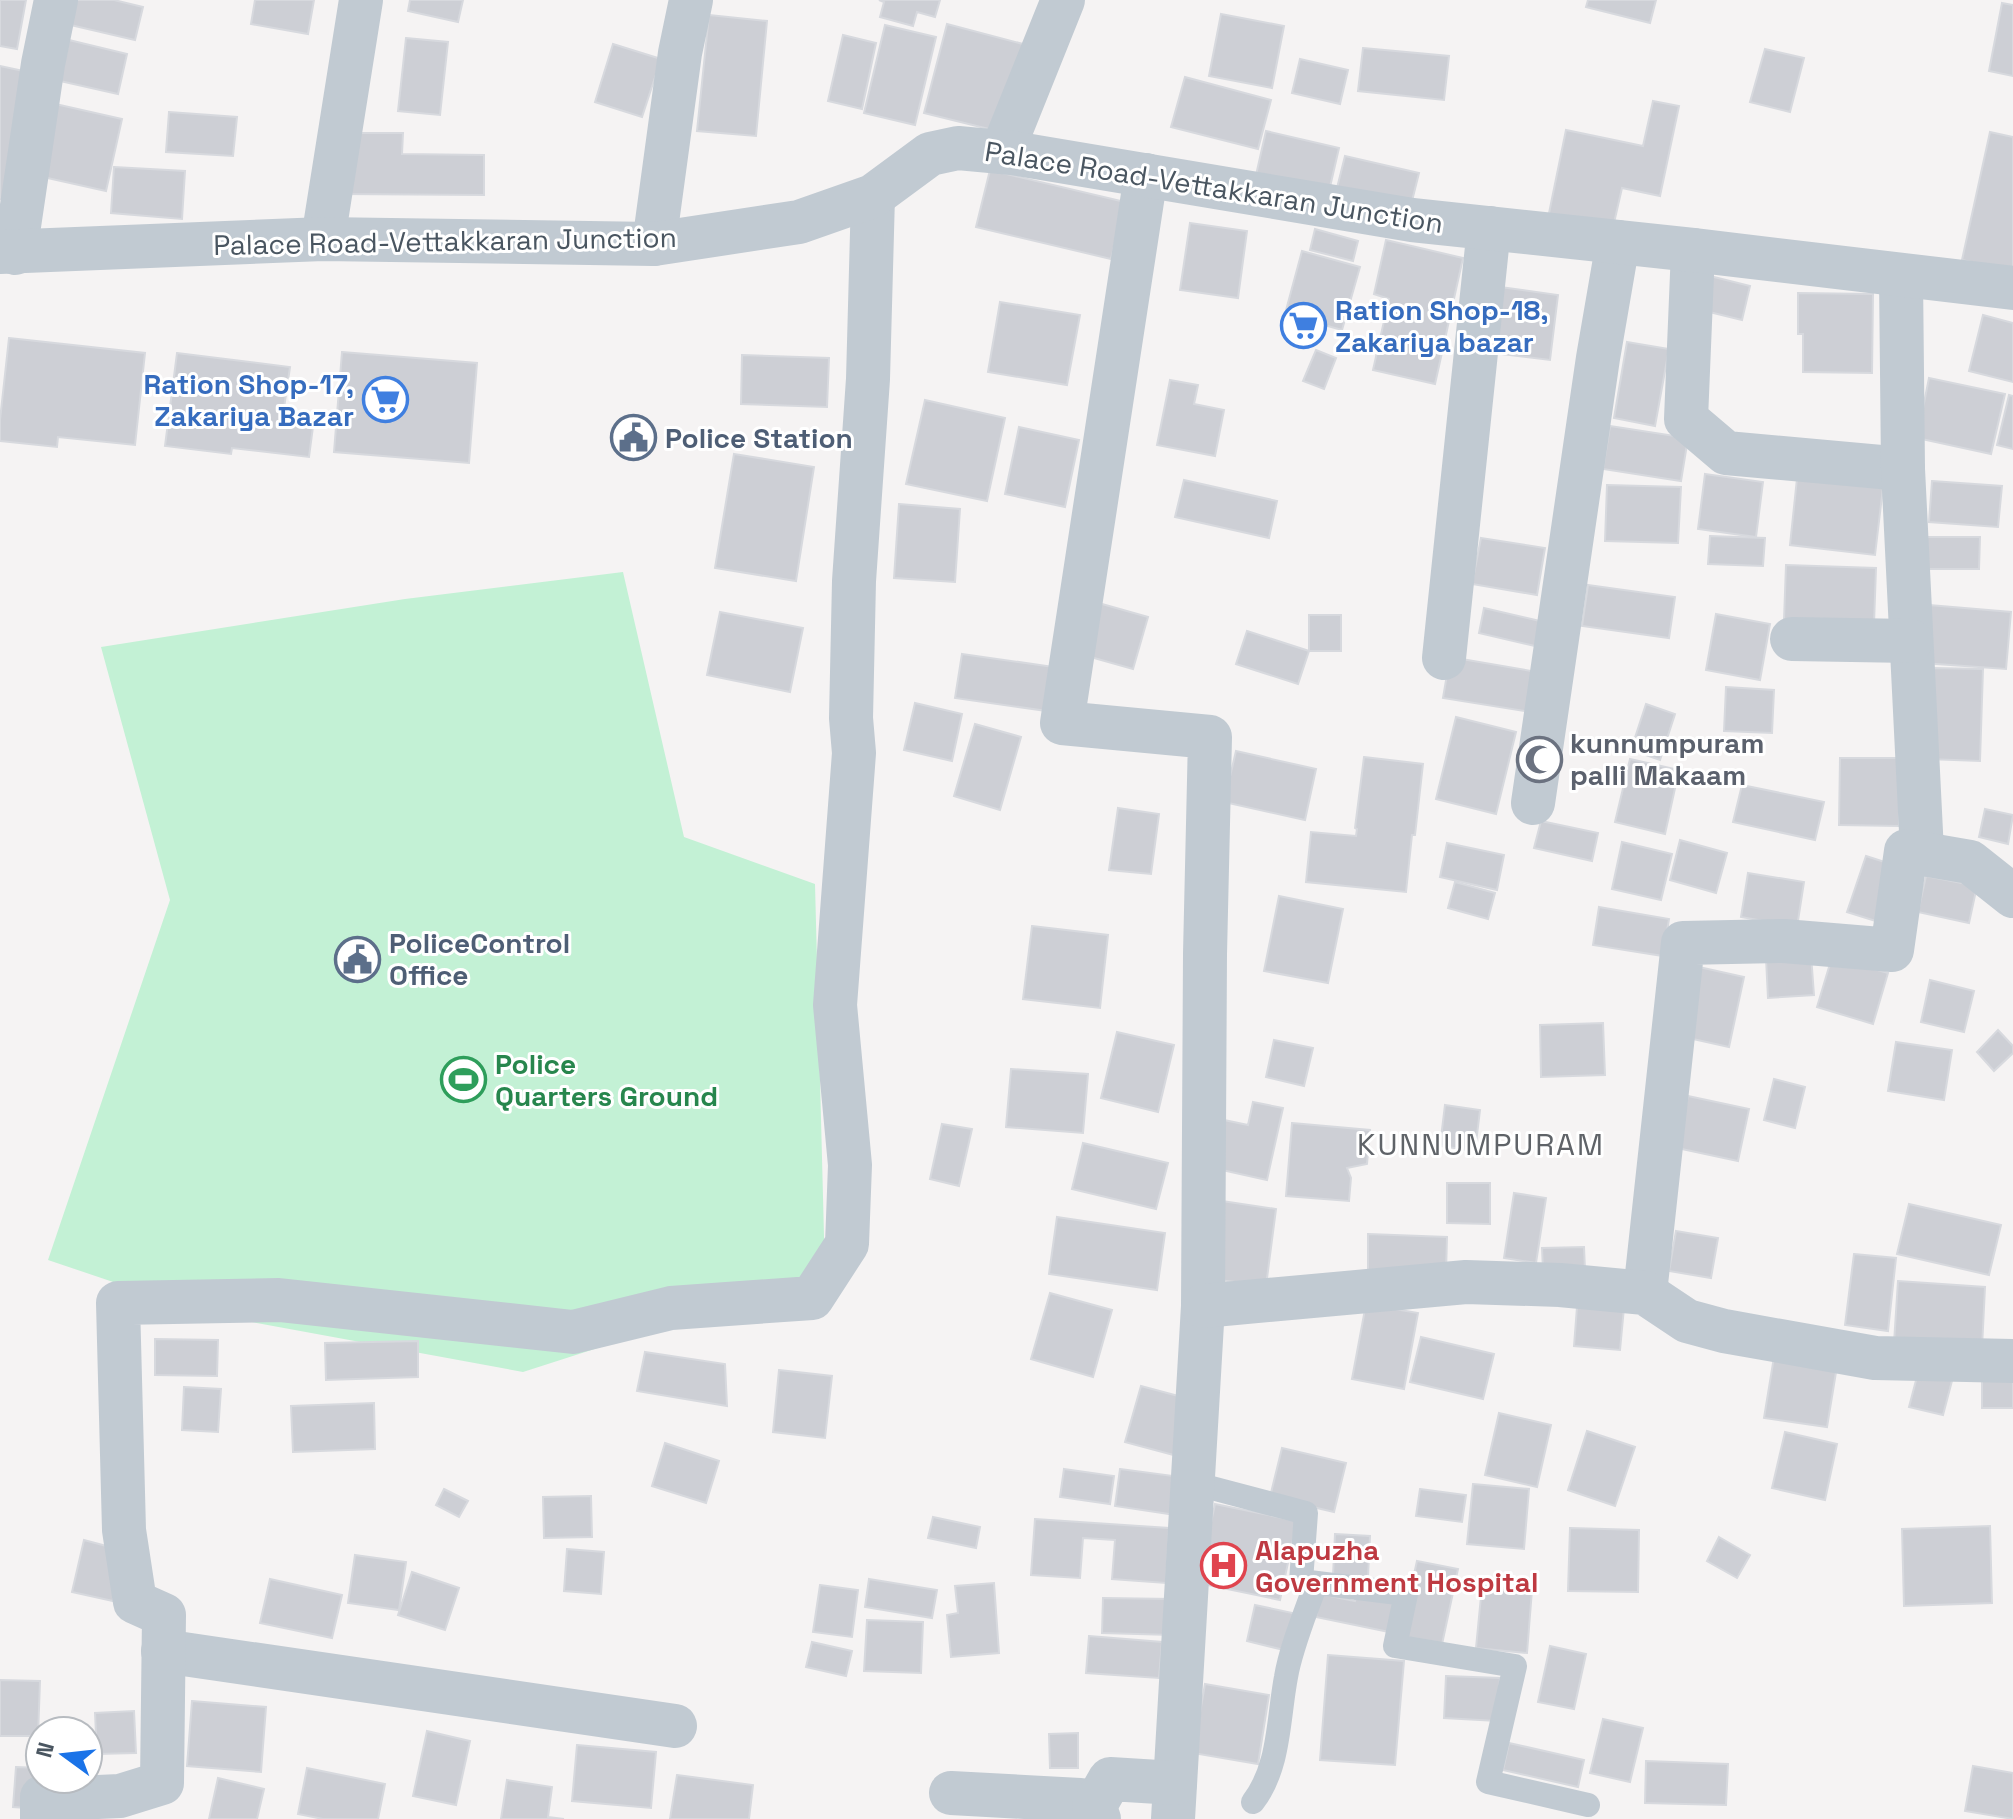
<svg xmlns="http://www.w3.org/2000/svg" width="2013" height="1819" font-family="'Space Grotesk',sans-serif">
	<rect width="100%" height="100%" fill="#f5f3f3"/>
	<polygon fill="#c3f1d5" points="623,572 684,837 815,884 825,1275 523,1372 208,1314 48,1260 170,900 101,647 405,599"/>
	<g fill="#cdcfd5" stroke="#d7d9de" stroke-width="2">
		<polygon points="0,0 26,0 17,49 0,46"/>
		<polygon points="68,0 114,0 143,7 135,40 62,23"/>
		<polygon points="255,0 314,0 308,34 251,24"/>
		<polygon points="410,0 463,0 458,22 408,11"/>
		<polygon points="879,0 940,0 935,17 917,12 913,26 880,17 884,2"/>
		<polygon points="1588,0 1656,0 1650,23 1586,7"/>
		<polygon points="2002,3 2013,5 2013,76 1989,71"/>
		<polygon points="1221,14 1284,26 1272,88 1209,76"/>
		<polygon points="709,15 767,21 756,136 697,131"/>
		<polygon points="947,24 1023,44 1001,132 924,113"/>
		<polygon points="885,25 936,37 915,125 864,113"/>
		<polygon points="843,35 876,43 862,109 828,101"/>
		<polygon points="406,38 448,42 440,115 398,111"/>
		<polygon points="69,40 127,54 118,94 60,81"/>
		<polygon points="613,44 661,59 642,117 595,102"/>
		<polygon points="1363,48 1449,56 1444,100 1358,91"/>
		<polygon points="1765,49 1804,58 1790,112 1750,102"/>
		<polygon points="1300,59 1348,70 1340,104 1292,93"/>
		<polygon points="0,66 33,73 6,201 0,199"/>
		<polygon points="1185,77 1271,100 1258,149 1171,127"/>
		<polygon points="1653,101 1679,106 1660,196 1622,188 1611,236 1547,223 1566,130 1643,146"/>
		<polygon points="51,103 122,119 106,191 34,175"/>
		<polygon points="169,112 237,117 233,156 166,152"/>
		<polygon points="1266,131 1339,148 1327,200 1254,184"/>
		<polygon points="1990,132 2013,137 2013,272 1962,260"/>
		<polygon points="342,133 403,133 402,154 484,155 484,195 341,194"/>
		<polygon points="1345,156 1419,173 1409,213 1335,196"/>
		<polygon points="114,167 185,171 182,219 111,213"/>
		<polygon points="990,170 1125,202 1111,259 976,227"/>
		<polygon points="1190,223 1247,231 1238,298 1180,290"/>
		<polygon points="1315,229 1358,241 1353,261 1310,250"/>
		<polygon points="1386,240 1463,258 1435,384 1373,370 1389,299 1374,294"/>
		<polygon points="1302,251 1360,267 1342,330 1285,314"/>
		<polygon points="1702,274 1750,286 1742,320 1693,308"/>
		<polygon points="1493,286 1558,295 1550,360 1484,352"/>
		<polygon points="1798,293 1873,294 1872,373 1803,372 1803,334 1798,334"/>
		<polygon points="1000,302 1080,315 1067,385 988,372"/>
		<polygon points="1983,315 2013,323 2013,382 1969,371"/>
		<polygon points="9,338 145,353 135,445 58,437 57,447 0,441 0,420"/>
		<polygon points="1627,342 1669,349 1655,426 1614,418"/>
		<polygon points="1316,350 1336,358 1324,389 1303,381"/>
		<polygon points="342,352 477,363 469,463 334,452"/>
		<polygon points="177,353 290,367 283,415 314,419 309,457 232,448 231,454 165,446"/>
		<polygon points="742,355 829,358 827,407 741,404"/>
		<polygon points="1929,378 2005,394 1991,454 1917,438"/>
		<polygon points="1170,380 1198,385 1194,404 1224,410 1215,456 1157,445"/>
		<polygon points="2009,395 2013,396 2013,449 1997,445"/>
		<polygon points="925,400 1005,418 987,501 906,484"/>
		<polygon points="1610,426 1688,438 1681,481 1603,469"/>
		<polygon points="1019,427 1079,440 1065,507 1005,494"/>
		<polygon points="734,454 814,467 796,581 715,568"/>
		<polygon points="1798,469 1884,479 1875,555 1790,545"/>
		<polygon points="1705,474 1763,482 1756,537 1698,529"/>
		<polygon points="1184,480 1277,501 1269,538 1175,517"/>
		<polygon points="1932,481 2002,486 1998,527 1929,522"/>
		<polygon points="1607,485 1681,487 1678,543 1605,541"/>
		<polygon points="899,504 960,509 955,582 894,578"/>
		<polygon points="1710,536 1765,538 1763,566 1708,564"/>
		<polygon points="1925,537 1980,537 1979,569 1925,569"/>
		<polygon points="1481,538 1545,548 1537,595 1472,584"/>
		<polygon points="1786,565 1876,568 1874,624 1784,620"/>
		<polygon points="1588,585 1675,597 1669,638 1582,626"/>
		<polygon points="1095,602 1148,617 1133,669 1080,654"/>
		<polygon points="1929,605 2011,612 2006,669 1923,663"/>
		<polygon points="1484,608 1540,621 1535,646 1479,633"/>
		<polygon points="720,612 803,628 790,692 707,675"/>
		<polygon points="1716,614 1770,624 1760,680 1706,670"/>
		<rect x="1309" y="615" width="32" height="36"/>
		<polygon points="1247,631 1309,651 1298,684 1236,664"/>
		<polygon points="962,654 1054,667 1047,711 955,698"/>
		<polygon points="1450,657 1537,672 1531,712 1443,698"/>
		<polygon points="1931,668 1983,669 1980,761 1928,759"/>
		<polygon points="1726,687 1774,690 1772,733 1724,731"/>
		<polygon points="915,703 962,714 952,761 904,750"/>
		<polygon points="1646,704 1675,714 1660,760 1631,750"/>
		<polygon points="1456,717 1516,732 1496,814 1436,799"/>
		<polygon points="975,724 1021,737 1000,810 954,796"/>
		<polygon points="1236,751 1316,769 1305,820 1224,802"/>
		<polygon points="1364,757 1423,764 1415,835 1412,835 1406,892 1306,882 1311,832 1356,836 1357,829 1355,828"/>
		<polygon points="1840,758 1899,758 1899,826 1839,825"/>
		<polygon points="1630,759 1679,770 1665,834 1615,822"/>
		<polygon points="1742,785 1824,802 1815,840 1733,822"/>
		<polygon points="1118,808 1159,814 1151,874 1109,870"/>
		<polygon points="1985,809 2013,815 2008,844 1979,837"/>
		<polygon points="1541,821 1598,833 1592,861 1534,848"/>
		<polygon points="1680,840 1727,853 1716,893 1670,880"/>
		<polygon points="1622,842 1672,854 1661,900 1612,889"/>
		<polygon points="1447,843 1504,855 1497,890 1440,877"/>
		<polygon points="1866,856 1900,867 1882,923 1847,912"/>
		<polygon points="1748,873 1804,882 1797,927 1741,917"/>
		<polygon points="1926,876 1977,886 1969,923 1918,912"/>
		<polygon points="1455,882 1495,893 1488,919 1448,908"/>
		<polygon points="1279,896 1343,909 1328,983 1264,971"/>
		<polygon points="1599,907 1669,919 1663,956 1593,945"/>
		<polygon points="1032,926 1108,935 1100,1008 1023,999"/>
		<polygon points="1811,955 1814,995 1768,998 1766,958"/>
		<polygon points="1832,957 1888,973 1873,1024 1817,1007"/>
		<polygon points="1690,965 1744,977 1729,1047 1675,1035"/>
		<polygon points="1930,980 1974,991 1964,1032 1921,1022"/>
		<polygon points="1603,1023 1605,1075 1541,1077 1540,1025"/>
		<polygon points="1998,1030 2013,1046 2013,1053 1994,1071 1977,1052"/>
		<polygon points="1117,1032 1174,1045 1158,1112 1101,1098"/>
		<polygon points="1274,1040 1313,1048 1304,1086 1266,1077"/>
		<polygon points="1896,1042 1952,1050 1944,1100 1888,1091"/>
		<polygon points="1011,1069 1088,1074 1083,1133 1006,1127"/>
		<polygon points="1774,1079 1805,1087 1795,1128 1764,1120"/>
		<polygon points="1688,1096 1749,1109 1738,1161 1677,1148"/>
		<polygon points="1253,1102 1283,1108 1267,1180 1213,1168 1224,1120 1248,1125"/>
		<polygon points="1445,1105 1480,1110 1475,1151 1440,1146"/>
		<polygon points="1292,1123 1370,1130 1367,1164 1347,1168 1351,1178 1349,1201 1286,1196"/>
		<polygon points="942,1124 972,1129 959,1186 930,1179"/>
		<polygon points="1083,1143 1168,1163 1156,1209 1072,1189"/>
		<polygon points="1447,1183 1490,1183 1490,1224 1447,1223"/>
		<polygon points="1514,1193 1546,1198 1536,1263 1504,1258"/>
		<polygon points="1222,1201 1276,1209 1266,1286 1211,1279"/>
		<polygon points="1909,1204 2001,1225 1989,1275 1897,1254"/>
		<polygon points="1057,1217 1165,1233 1157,1290 1049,1274"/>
		<polygon points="1676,1231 1718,1238 1711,1278 1669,1271"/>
		<polygon points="1368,1234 1447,1237 1446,1273 1368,1271"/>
		<polygon points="1584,1247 1585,1270 1543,1270 1542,1248"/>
		<polygon points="1854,1254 1896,1258 1888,1331 1845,1325"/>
		<polygon points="1898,1281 1985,1287 1982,1348 1894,1343"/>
		<polygon points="1050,1293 1112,1310 1093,1377 1031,1359"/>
		<polygon points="1578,1294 1625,1297 1620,1350 1574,1346"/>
		<polygon points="1366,1304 1418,1313 1404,1389 1352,1379"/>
		<polygon points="1421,1337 1494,1354 1483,1399 1410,1382"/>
		<polygon points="155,1339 218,1340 217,1376 155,1375"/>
		<polygon points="418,1341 418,1377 326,1380 325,1343"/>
		<polygon points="1775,1351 1838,1360 1827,1427 1764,1418"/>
		<polygon points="645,1352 725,1364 727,1406 637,1391"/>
		<polygon points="1919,1369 1953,1377 1943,1415 1909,1407"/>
		<polygon points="779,1370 832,1376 825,1438 773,1432"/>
		<rect x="1982" y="1374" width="31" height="34"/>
		<polygon points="1141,1386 1197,1401 1181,1457 1125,1442"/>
		<polygon points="184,1387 221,1389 218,1432 182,1430"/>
		<polygon points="374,1403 375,1449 293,1452 291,1406"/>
		<polygon points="1499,1413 1551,1425 1537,1487 1485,1475"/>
		<polygon points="1587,1431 1635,1447 1615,1506 1568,1490"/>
		<polygon points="1785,1432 1837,1444 1825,1500 1772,1488"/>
		<polygon points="665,1443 719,1461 706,1503 652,1486"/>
		<polygon points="1282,1448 1346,1463 1334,1512 1270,1497"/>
		<polygon points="1064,1469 1114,1476 1110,1504 1060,1497"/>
		<polygon points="1120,1469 1181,1477 1176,1515 1115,1506"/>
		<polygon points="1473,1484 1529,1489 1524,1549 1467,1544"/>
		<polygon points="444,1489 468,1501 459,1517 436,1505"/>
		<polygon points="1420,1489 1466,1495 1462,1522 1416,1516"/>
		<polygon points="591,1496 592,1537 544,1538 543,1497"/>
		<polygon points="1215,1504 1297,1521 1280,1600 1198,1583"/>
		<polygon points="933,1517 980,1527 976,1548 928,1538"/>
		<polygon points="1035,1519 1169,1528 1166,1583 1112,1579 1115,1540 1083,1538 1080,1578 1031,1575"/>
		<polygon points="1990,1526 1992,1603 1904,1606 1902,1529"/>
		<polygon points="1570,1528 1639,1530 1638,1592 1568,1591"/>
		<polygon points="1335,1534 1370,1536 1368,1577 1333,1576"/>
		<polygon points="1719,1537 1750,1555 1737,1578 1707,1561"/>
		<polygon points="84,1540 125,1551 113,1601 72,1592"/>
		<polygon points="567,1549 604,1552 601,1594 564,1591"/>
		<polygon points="355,1555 406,1562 399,1610 348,1603"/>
		<polygon points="1417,1561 1458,1569 1441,1649 1399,1641"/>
		<polygon points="412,1572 459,1588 445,1630 398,1615"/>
		<polygon points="270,1579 342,1595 332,1638 260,1623"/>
		<polygon points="869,1579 937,1590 932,1618 865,1607"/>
		<polygon points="994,1583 999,1653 951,1657 947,1615 958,1613 955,1586"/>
		<polygon points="820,1585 858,1590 852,1637 813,1632"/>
		<polygon points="1482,1586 1532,1590 1527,1653 1476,1648"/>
		<polygon points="1357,1591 1401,1599 1394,1633 1316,1617 1320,1594 1355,1601"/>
		<polygon points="1103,1598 1173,1599 1172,1635 1102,1633"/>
		<polygon points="1255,1605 1297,1614 1288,1651 1247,1641"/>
		<polygon points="867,1620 923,1622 921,1673 864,1671"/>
		<polygon points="1089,1636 1162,1642 1159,1678 1086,1673"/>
		<polygon points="812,1642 852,1651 846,1676 806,1667"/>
		<polygon points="1550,1646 1586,1654 1574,1709 1538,1702"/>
		<polygon points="1328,1655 1404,1661 1395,1765 1320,1760"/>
		<polygon points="1446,1676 1500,1678 1497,1721 1444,1718"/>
		<polygon points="0,1680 40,1681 38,1736 0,1736"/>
		<polygon points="1205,1684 1269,1695 1258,1764 1193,1753"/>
		<polygon points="192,1701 266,1707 261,1772 187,1766"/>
		<polygon points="134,1711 136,1753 97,1754 95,1713"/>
		<polygon points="1603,1719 1643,1728 1630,1782 1590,1773"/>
		<polygon points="427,1731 470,1741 456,1805 413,1796"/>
		<polygon points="1078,1733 1078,1768 1050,1768 1049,1734"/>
		<polygon points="1509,1743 1584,1760 1578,1787 1503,1770"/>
		<polygon points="577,1745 656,1752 651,1808 572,1801"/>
		<polygon points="1646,1761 1728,1764 1726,1805 1645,1803"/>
		<polygon points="1973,1766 2013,1773 2013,1819 1965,1811"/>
		<polygon points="16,1767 40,1768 41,1809 13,1807"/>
		<polygon points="307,1768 385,1784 378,1819 323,1819 298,1814"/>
		<polygon points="677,1775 753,1785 749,1819 670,1819"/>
		<polygon points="218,1778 264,1789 257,1819 209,1819"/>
		<polygon points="507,1780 552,1787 548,1817 564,1819 501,1819"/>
	</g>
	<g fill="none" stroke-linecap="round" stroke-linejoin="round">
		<g stroke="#c1cad2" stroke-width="24">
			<polyline points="1193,1483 1306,1513 1301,1581 1406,1594 1395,1646 1515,1666 1488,1782 1588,1805"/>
			<path d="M 1253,1802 C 1280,1767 1278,1719 1286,1677 C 1291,1647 1306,1612 1316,1583"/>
		</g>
		<g stroke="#c1cad2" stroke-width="44">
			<polyline points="1002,152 1063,0"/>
			<polyline points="1146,175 1062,723 1210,737 1205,954 1203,1306 1173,1819"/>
			<polyline points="323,239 361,0"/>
			<polyline points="654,244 680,53 691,0"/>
			<polyline points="1693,250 1686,419 1726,453 1903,469"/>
			<polyline points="15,253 43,64 56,0"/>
			<polyline points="1901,276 1903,469 1922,852"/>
			<polyline points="1792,639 1911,641"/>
			<polyline points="1444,658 1489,228"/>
			<polyline points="1533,803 1598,358 1618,242"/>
			<polyline points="1645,1293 1683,943 1784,941 1892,950 1906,851 1970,862 2013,896"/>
			<polyline points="1203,1306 1466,1282 1560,1285 1645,1293 1687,1321 1724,1331 1875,1358 2013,1361"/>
			<polyline points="163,1651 675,1726"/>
			<polyline points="951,1793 1080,1800 1094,1807 1099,1819"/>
			<polyline points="1094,1807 1110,1779 1175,1783"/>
			<polyline points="42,1819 42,1797 76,1798 120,1796 162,1783 164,1615 135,1602 124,1530 118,1303 279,1300 573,1332 671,1308 812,1298 847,1244 850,1165 835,1005 854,753 851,718 854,581 868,379 873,196"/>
		</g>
		<polyline stroke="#c1cad2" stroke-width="44" points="0,252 323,239 654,244 799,222 873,196 930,154 958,148 1012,153 1412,220 1693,250 2013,288"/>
	</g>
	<defs>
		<symbol id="supermarket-ring" viewBox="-11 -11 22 22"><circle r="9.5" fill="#fff" stroke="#3f7fe0" stroke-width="1.5"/><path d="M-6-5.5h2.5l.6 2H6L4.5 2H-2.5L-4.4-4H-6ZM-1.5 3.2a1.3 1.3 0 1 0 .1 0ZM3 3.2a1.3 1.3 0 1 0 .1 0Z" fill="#3f7fe0"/></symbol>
		<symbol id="civic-ring" viewBox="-11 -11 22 22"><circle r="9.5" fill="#fff" stroke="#5c6f8a" stroke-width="1.5"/><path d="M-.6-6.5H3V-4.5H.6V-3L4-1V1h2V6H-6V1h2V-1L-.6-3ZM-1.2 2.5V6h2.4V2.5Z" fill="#5c6f8a"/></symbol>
		<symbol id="mosque-ring" viewBox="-11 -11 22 22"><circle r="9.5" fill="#fff" stroke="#6b7280" stroke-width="1.5"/><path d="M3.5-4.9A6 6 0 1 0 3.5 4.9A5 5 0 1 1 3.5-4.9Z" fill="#6b7280"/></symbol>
		<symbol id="stadium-ring" viewBox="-11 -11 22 22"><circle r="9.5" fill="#fff" stroke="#2e9e5b" stroke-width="1.5"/><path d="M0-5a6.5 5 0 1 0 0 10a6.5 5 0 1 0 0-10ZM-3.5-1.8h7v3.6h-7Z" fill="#2e9e5b"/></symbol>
		<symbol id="hospital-ring" viewBox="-11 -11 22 22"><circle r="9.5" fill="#fff" stroke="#e0444e" stroke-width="1.5"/><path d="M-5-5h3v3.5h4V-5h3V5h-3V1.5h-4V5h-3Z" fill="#e0444e"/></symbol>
	</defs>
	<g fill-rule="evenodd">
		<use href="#supermarket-ring" x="1278" y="300" width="51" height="51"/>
		<use href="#supermarket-ring" x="360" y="374" width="51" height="51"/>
		<use href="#civic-ring" x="608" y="412" width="51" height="51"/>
		<use href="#mosque-ring" x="1514" y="734" width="51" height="51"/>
		<use href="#civic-ring" x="332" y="934" width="51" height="51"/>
		<use href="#stadium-ring" x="438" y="1054" width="51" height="51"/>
		<use href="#hospital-ring" x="1198" y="1540" width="51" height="51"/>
	</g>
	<g text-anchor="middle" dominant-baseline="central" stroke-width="6" stroke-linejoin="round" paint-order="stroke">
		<g font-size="28" fill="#4a5661" stroke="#fff">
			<text transform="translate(1214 187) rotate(9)">Palace Road-Vettakkaran Junction</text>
			<text transform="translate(445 241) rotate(-1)">Palace Road-Vettakkaran Junction</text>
		</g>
		<g font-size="28" font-weight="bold" fill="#366cbe" stroke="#fff" text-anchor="start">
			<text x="1335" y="310">Ration Shop-18,<tspan x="1335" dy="32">Zakariya bazar</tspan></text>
			<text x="354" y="384" text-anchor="end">Ration Shop-17,<tspan x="354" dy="32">Zakariya Bazar</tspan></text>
		</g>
		<g font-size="28" font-weight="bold" fill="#4e5e75" stroke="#fff" text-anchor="start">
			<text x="665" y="438">Police Station</text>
			<text x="389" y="943">PoliceControl<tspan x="389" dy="32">Office</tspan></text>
		</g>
		<g font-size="28" font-weight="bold" fill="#5b616d" stroke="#fff" text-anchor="start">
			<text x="1570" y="743">kunnumpuram<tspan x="1570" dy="32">palli Makaam</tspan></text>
		</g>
		<g font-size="28" font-weight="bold" fill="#27864d" stroke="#fff" text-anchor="start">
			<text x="495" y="1064">Police<tspan x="495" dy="32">Quarters Ground</tspan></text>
		</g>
		<g font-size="28" font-weight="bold" fill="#be3a42" stroke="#fff" text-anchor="start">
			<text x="1255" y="1550">Alapuzha<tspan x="1255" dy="32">Government Hospital</tspan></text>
		</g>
		<g font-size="30" letter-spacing="2" fill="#5f6368" stroke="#fff">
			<text x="1481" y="1144">KUNNUMPURAM</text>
		</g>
	</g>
	<g transform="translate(64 1755) rotate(285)"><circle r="38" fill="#ffffff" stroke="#b7bbc0" stroke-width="2"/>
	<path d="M0-6L14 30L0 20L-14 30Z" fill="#1a73e8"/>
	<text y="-12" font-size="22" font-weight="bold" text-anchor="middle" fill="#4a5661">N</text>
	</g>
</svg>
